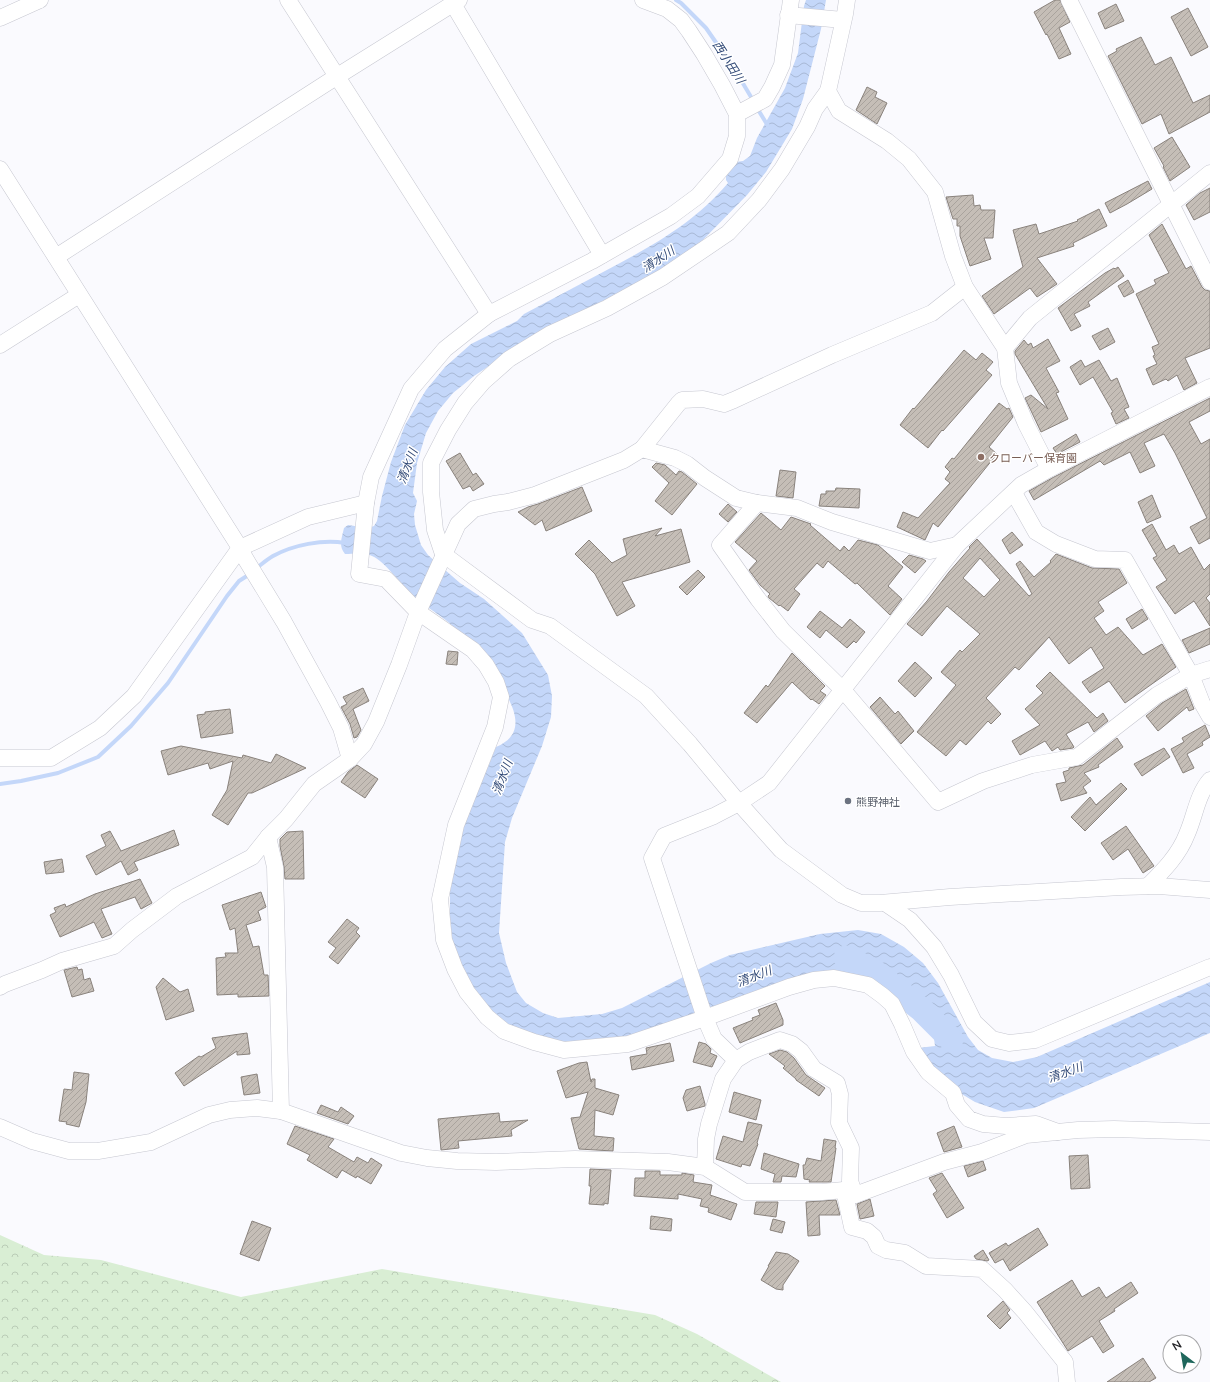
<svg xmlns="http://www.w3.org/2000/svg" width="1210" height="1382" font-family="Lato,'Noto Sans JP',sans-serif">
	<defs>
		<pattern id="forest-crowns" width="20" height="18" patternUnits="userSpaceOnUse"><rect width="20" height="18" fill="#d9eed4"/><path d="M2 6a3 3 0 1 1 6 0M12 15a3 3 0 1 1 6 0" fill="none" stroke="#baccb6"/></pattern>
		<pattern id="water-waves" width="16" height="10" patternUnits="userSpaceOnUse"><rect width="16" height="10" fill="#c4d7f9"/><path d="M0 5q4-4 8 0t8 0" fill="none" stroke="#a8b8d5"/></pattern>
		<pattern id="building-hatch" width="6" height="6" patternUnits="userSpaceOnUse"><rect width="6" height="6" fill="#c5beb7"/><path d="M-1 1l2-2M0 6l6-6M5 7l2-2" fill="none" stroke="#a9a39d"/></pattern>
	</defs>
	<rect width="100%" height="100%" fill="#fafafe"/>
	<polygon fill="url(#forest-crowns)" points="0,1235 44,1255 101,1260 241,1297 382,1269 655,1315 697,1334 781,1382 0,1382"/>
	<path fill="url(#water-waves)" d="M 806,0 L 826,0 L 821,29 L 803,99 L 792,129 L 766,172 L 747,195 L 699,244 L 656,274 L 525,342 L 474,376 L 453,393 L 438,411 L 426,433 L 417,463 L 413,493 L 417,501 L 414,514 L 415,525 L 421,545 L 428,555 L 460,583 L 484,599 L 522,633 L 548,675 L 552,696 L 551,717 L 542,746 L 512,818 L 505,842 L 499,933 L 506,963 L 517,992 L 526,1003 L 543,1013 L 558,1018 L 602,1014 L 622,1008 L 711,963 L 730,955 L 820,934 L 858,930 L 881,934 L 904,947 L 923,963 L 938,983 L 968,1037 L 978,1050 L 992,1058 L 1013,1062 L 1037,1057 L 1210,982 L 1210,1033 L 1034,1108 L 1004,1112 L 975,1102 L 950,1087 L 918,1048 L 935,1046 L 933,1031 L 922,1002 L 908,988 L 889,975 L 861,972 L 862,979 L 833,974 L 643,1034 L 582,1044 L 547,1041 L 500,1021 L 480,1002 L 453,949 L 450,917 L 450,891 L 464,825 L 496,747 C 540,729 498,682 481,660 C 473,650 466,638 456,629 C 444,617 427,608 413,596 C 401,585 386,562 372,556 C 365,552 353,554 345,554 C 338,546 342,537 344,528 L 348,525 L 368,528 L 374,526 L 377,521 L 382,496 L 391,462 L 405,425 L 426,390 L 445,367 L 471,344 L 517,321 L 524,314 C 551,300 578,285 605,271 C 652,246 693,224 728,183 L 726,180 L 726,176 L 736,162 L 743,161 L 750,156 L 757,138 L 785,88 L 798,53 L 804,6 Z"/>
	<g fill="none" stroke-linecap="round" stroke-linejoin="round">
		<g stroke="#c4d7f9" stroke-width="4">
			<polyline points="676,0 681,3 706,28 735,70 754,102"/>
			<polyline points="757,108 768,126"/>
			<path d="M 255,569 C 261,565 266,560 273,556 C 293,545 323,539 345,543"/>
			<polyline points="0,784 21,781 58,773 98,757 131,726 168,683 227,596 239,581 250,574"/>
		</g>
		<polyline stroke="#c4d7f9" stroke-width="25" points="846,958 872,970 921,1009 951,1039"/>
	</g>
	<g fill="url(#building-hatch)" stroke="#89827c" fill-rule="evenodd">
		<polygon points="1055,0 1060,0 1070,22 1059,28 1071,54 1059,59 1047,34 1046,35 1034,12"/>
		<polygon points="1116,4 1124,21 1105,29 1098,13"/>
		<polygon points="1188,8 1208,47 1191,56 1171,17"/>
		<polygon points="1141,37 1155,65 1171,57 1193,103 1210,95 1210,112 1169,134 1161,114 1142,124 1108,56 1117,51 1116,49"/>
		<polygon points="867,87 877,92 875,97 887,103 877,124 856,110"/>
		<polygon points="1172,137 1190,167 1170,181 1163,167 1164,166 1154,148"/>
		<polygon points="1148,181 1152,189 1127,204 1110,213 1105,203"/>
		<polygon points="1210,188 1210,212 1194,220 1186,205 1200,193"/>
		<polygon points="973,195 974,206 980,205 981,210 995,210 993,238 984,238 991,259 970,266 960,236 960,226 957,226 957,219 953,219 946,197"/>
		<polygon points="1099,209 1107,226 1073,243 1074,246 1037,258 1057,284 1037,297 1030,288 994,314 982,296 1023,267 1013,230 1036,224 1039,234 1078,221 1077,220"/>
		<polygon points="1162,224 1186,269 1191,266 1202,287 1205,290 1210,291 1210,348 1185,358 1197,383 1184,390 1177,375 1168,381 1166,379 1153,385 1146,369 1157,364 1153,356 1155,355 1152,347 1159,344 1136,294 1156,284 1154,280 1169,273 1149,235"/>
		<polygon points="1118,267 1124,276 1088,302 1090,306 1074,314 1081,326 1071,331 1058,308 1105,273 1114,268 1115,269"/>
		<polygon points="1128,280 1134,292 1124,297 1118,286"/>
		<polygon points="1108,328 1115,342 1100,350 1092,336"/>
		<polygon points="1048,339 1060,361 1046,368 1059,392 1056,393 1068,419 1041,432 1025,398 1031,395 1048,409 1015,354 1015,351 1024,340 1028,345 1031,343 1033,348"/>
		<polygon points="964,350 976,360 982,353 993,362 986,370 992,375 943,431 942,430 928,448 900,425 913,408 914,409"/>
		<polygon points="1081,360 1085,367 1099,360 1111,381 1117,378 1129,407 1124,409 1129,418 1116,424 1111,413 1113,412 1093,377 1080,385 1070,367"/>
		<polygon points="1210,398 1210,411 1189,422 1201,444 1210,439 1210,538 1199,544 1190,527 1207,518 1175,453 1164,434 1144,443 1155,466 1140,473 1130,452 1104,465 1100,461 1034,500 1029,491 1054,477"/>
		<polygon points="999,403 1007,409 1009,408 1013,417 989,447 997,454 938,527 933,523 925,540 897,527 903,512 918,518 950,483 945,479 950,472 945,467 952,458 954,459"/>
		<polygon points="1076,434 1080,442 1057,454 1053,448"/>
		<polygon points="460,453 473,475 476,473 484,484 473,491 470,486 463,489 446,461"/>
		<polygon points="656,463 665,465 676,475 679,471 682,472 697,484 672,515 655,501 669,483 652,467"/>
		<polygon points="780,470 796,472 793,498 776,496"/>
		<polygon points="582,487 592,511 546,531 542,520 535,525 518,512 528,507 538,504"/>
		<polygon points="836,488 860,489 859,508 819,506 821,494 826,494 826,491 835,491"/>
		<polygon points="1152,495 1161,517 1147,523 1138,502"/>
		<polygon points="728,504 737,512 728,522 719,514"/>
		<polygon points="761,513 781,530 791,517 811,524 810,525 840,551 844,546 849,551 858,540 878,545 903,567 888,586 902,599 890,615 857,583 855,584 828,561 823,568 817,563 794,589 800,594 788,611 780,605 779,606 769,598 768,596 770,594 760,585 749,570 757,561 735,542"/>
		<polygon points="1152,524 1166,550 1174,545 1179,554 1191,547 1204,570 1210,564 1210,594 1206,598 1210,603 1210,626 1194,601 1175,614 1156,587 1167,580 1153,558 1157,556 1142,530"/>
		<polygon points="662,528 655,536 681,529 690,562 622,582 635,606 617,616 595,574 575,554 589,540 612,563 627,555 623,539"/>
		<polygon points="1012,532 1023,545 1010,554 1002,540"/>
		<path d="M 977,539 L 1029,596 L 1032,594 L 1016,564 L 1020,561 L 1034,577 L 1051,562 L 1050,561 L 1056,554 L 1092,568 L 1119,569 L 1127,583 L 1098,602 L 1104,611 L 1094,618 L 1106,635 L 1118,627 L 1143,655 L 1162,644 L 1176,667 L 1125,703 L 1109,681 L 1090,693 L 1082,682 L 1104,668 L 1091,647 L 1069,664 L 1049,637 L 1019,670 L 1015,667 L 986,698 L 1001,714 L 991,724 L 988,721 L 966,745 L 960,740 L 946,756 L 917,732 L 956,685 L 941,672 L 960,650 L 962,652 L 980,634 L 947,606 L 922,636 L 907,624 L 927,601 L 949,572 L 970,548 L 969,547 ZM 980,558 L 1000,580 L 984,597 L 963,578 Z"/>
		<polygon points="909,555 923,559 926,561 915,573 902,562"/>
		<polygon points="698,570 705,577 687,595 679,587"/>
		<polygon points="1142,609 1148,619 1132,629 1126,619"/>
		<polygon points="820,611 842,628 850,619 865,632 856,643 854,641 847,648 826,630 820,638 807,627"/>
		<polygon points="1210,628 1210,644 1189,653 1182,640"/>
		<polygon points="448,651 458,652 457,665 446,664"/>
		<polygon points="792,653 825,686 820,691 826,695 819,704 812,699 811,700 792,682 757,723 744,713 766,685 768,687"/>
		<polygon points="915,662 932,678 915,697 898,681"/>
		<polygon points="1050,672 1097,718 1103,713 1108,721 1094,732 1088,722 1066,734 1074,747 1073,748 1060,750 1058,747 1052,751 1045,741 1020,755 1012,741 1040,725 1025,709 1043,693 1036,686"/>
		<polygon points="363,688 369,701 353,709 361,730 357,737 354,738 350,724 341,707 347,704 343,697"/>
		<polygon points="1186,689 1194,709 1189,711 1187,707 1158,731 1146,716 1162,703"/>
		<polygon points="880,697 895,714 898,711 914,731 901,744 870,707"/>
		<polygon points="230,709 233,733 201,738 197,715 205,714 205,712"/>
		<polygon points="1205,725 1210,737 1202,742 1203,745 1187,754 1194,768 1183,773 1171,749 1184,742 1182,738"/>
		<polygon points="1117,738 1123,747 1098,765 1099,767 1084,773 1091,781 1083,787 1087,793 1061,801 1056,784 1066,782 1063,772 1069,770 1069,768 1083,765"/>
		<polygon points="181,746 242,758 243,755 271,763 276,754 306,768 252,793 248,793 228,825 212,815 227,790 233,761 210,769 208,763 168,775 161,751"/>
		<polygon points="1164,748 1170,757 1142,776 1134,764"/>
		<polygon points="357,765 378,779 365,798 341,782 348,772"/>
		<polygon points="1121,783 1127,789 1085,831 1071,817 1090,797 1096,805"/>
		<polygon points="1126,826 1154,866 1143,873 1128,849 1113,860 1101,843"/>
		<polygon points="174,830 179,845 134,862 138,870 128,875 121,861 96,875 86,856 106,846 101,835 110,831 121,851"/>
		<polygon points="303,831 304,879 285,879 284,867 280,846 280,839 287,832"/>
		<polygon points="62,859 64,872 46,874 44,862"/>
		<polygon points="140,879 152,903 141,909 135,897 101,909 112,934 102,938 94,922 60,937 50,915 56,912 54,908 65,904 66,907 95,894"/>
		<polygon points="261,892 266,907 258,911 261,920 246,925 253,947 259,946 264,975 268,975 269,996 238,997 238,994 217,995 216,958 226,957 225,953 238,953 235,928 230,930 222,905"/>
		<polygon points="347,919 359,928 356,932 360,936 338,964 329,957 336,948 328,942"/>
		<polygon points="77,967 78,970 82,969 84,980 90,978 94,991 72,997 64,970"/>
		<polygon points="163,978 180,992 188,989 194,1011 166,1020 156,987"/>
		<polygon points="776,1003 783,1020 783,1025 740,1043 733,1028 753,1020 752,1018 760,1015 758,1010"/>
		<polygon points="247,1033 250,1054 237,1055 237,1051 184,1086 175,1073 199,1056 201,1057 216,1048 212,1038"/>
		<polygon points="699,1042 706,1044 711,1049 710,1053 717,1056 712,1067 693,1062"/>
		<polygon points="670,1043 674,1061 632,1070 630,1057 647,1054 646,1048"/>
		<polygon points="780,1050 787,1052 794,1058 806,1075 825,1088 819,1096 796,1080 796,1079 783,1068 785,1066 769,1054"/>
		<polygon points="587,1062 591,1082 592,1079 595,1079 595,1088 619,1095 613,1115 595,1110 594,1136 614,1138 613,1151 579,1149 571,1118 580,1117 588,1092 566,1098 557,1071 579,1063"/>
		<polygon points="74,1072 89,1074 86,1102 79,1127 66,1124 67,1122 59,1121 64,1089 72,1090"/>
		<polygon points="257,1074 260,1093 244,1095 241,1077"/>
		<polygon points="700,1086 705,1104 705,1106 687,1111 683,1098 686,1090"/>
		<polygon points="734,1092 761,1100 756,1120 729,1112"/>
		<polygon points="321,1105 338,1112 341,1107 354,1116 348,1124 317,1113"/>
		<polygon points="499,1113 500,1122 528,1120 511,1130 512,1136 458,1141 459,1148 441,1150 438,1119"/>
		<polygon points="748,1122 762,1125 757,1143 758,1144 750,1166 742,1164 741,1167 716,1159 723,1136 743,1142"/>
		<polygon points="295,1126 334,1139 328,1147 354,1162 357,1157 368,1163 371,1158 382,1165 371,1184 357,1176 356,1178 342,1170 337,1178 307,1160 310,1155 287,1144"/>
		<polygon points="954,1126 962,1147 944,1152 937,1133"/>
		<polygon points="824,1139 836,1141 835,1148 836,1148 831,1182 809,1182 810,1180 804,1179 803,1165 805,1165 807,1158 821,1161"/>
		<polygon points="764,1153 799,1164 796,1177 782,1176 781,1182 773,1182 775,1174 761,1169"/>
		<polygon points="1088,1155 1090,1188 1071,1189 1069,1156"/>
		<polygon points="983,1161 986,1170 968,1177 964,1166"/>
		<polygon points="590,1169 611,1170 608,1204 604,1203 604,1205 589,1204 591,1186 589,1186"/>
		<polygon points="645,1171 660,1171 660,1175 682,1175 682,1173 694,1175 693,1182 712,1185 710,1195 737,1204 731,1220 708,1212 709,1208 700,1206 702,1199 678,1194 678,1199 634,1196 635,1178 645,1178"/>
		<polygon points="942,1173 964,1208 947,1218 933,1194 937,1191 929,1178"/>
		<polygon points="870,1199 874,1216 860,1219 857,1204"/>
		<polygon points="836,1200 840,1215 819,1215 820,1235 808,1236 806,1202"/>
		<polygon points="756,1202 778,1202 776,1217 754,1214"/>
		<polygon points="651,1216 672,1219 671,1231 650,1229"/>
		<polygon points="773,1219 785,1222 782,1233 770,1230"/>
		<polygon points="252,1221 271,1228 259,1261 240,1254"/>
		<polygon points="1038,1228 1048,1245 1010,1271 1003,1259 995,1263 989,1253 1006,1243 1008,1246"/>
		<polygon points="983,1250 989,1260 987,1261 976,1259 974,1256"/>
		<polygon points="776,1252 788,1254 799,1261 783,1285 783,1290 776,1289 761,1280 769,1266 768,1266"/>
		<polygon points="1072,1280 1082,1297 1099,1287 1106,1298 1131,1282 1138,1293 1114,1309 1115,1311 1099,1321 1114,1346 1103,1353 1092,1336 1068,1351 1037,1302"/>
		<polygon points="1003,1301 1010,1310 1007,1313 1011,1318 1000,1329 987,1316"/>
		<polygon points="1143,1358 1156,1378 1149,1382 1107,1382"/>
	</g>
	<g fill="none" stroke-linecap="round" stroke-linejoin="round">
		<defs>
			<g id="minor">
				<polyline points="288,0 489,314"/>
				<polyline points="643,0 667,9 681,20 689,31 704,54 722,85 737,114 737,136 730,159 698,196 671,216 592,261 489,314 445,349 411,389 371,477 366,503 359,574 386,579 418,612 473,650 486,665 496,682 501,697 495,727 456,825 440,899 444,940 455,969 467,992 487,1017 504,1031 534,1042 564,1050 628,1044 705,1018 789,987 814,980 834,978 868,985 883,996 892,1004 902,1024 914,1052 928,1072 953,1093 957,1105 969,1119 983,1124 1006,1126 1036,1124 1058,1132"/>
				<polyline points="847,0 845,14 828,91 839,111 887,141 909,159 935,192 953,256 965,287 1005,348 1009,383 1026,424 1049,469"/>
				<polyline points="1069,0 1210,282"/>
				<polyline points="453,4 602,255"/>
				<polyline points="788,15 843,20"/>
				<polyline points="0,18 40,0"/>
				<polyline points="828,91 815,109 807,127 782,169 759,200 728,233 663,277 607,308 550,334 509,359 483,382 465,403 448,430 431,463 431,492 435,530 443,554 532,620 550,626 646,696 690,744 739,803 781,850 842,895 861,903 880,903 950,897 1121,887 1159,886 1210,890"/>
				<polyline points="737,114 765,99 772,87 782,65 791,0"/>
				<polyline points="0,169 240,548 245,558 284,622 328,702 341,728 350,759"/>
				<polyline points="56,257 336,77 459,0"/>
				<polyline points="0,345 79,295"/>
				<polyline points="1005,348 1030,318 1210,173"/>
				<polyline points="642,449 678,404 682,400 703,399 724,404 734,400 832,355 932,313 965,287"/>
				<polyline points="1014,493 1036,532 1056,544 1095,559 1125,560 1191,675 1202,703 1210,717"/>
				<polyline points="757,503 720,545 758,599 783,631 843,690 938,802 983,781 1032,765 1077,757 1157,695 1191,675 1210,669"/>
				<polyline points="0,758 51,758 100,728 134,696 240,548 308,517 366,503"/>
				<polyline points="268,837 275,867 281,1111"/>
				<path d="M 1148,886 C 1163,871 1179,855 1187,834 C 1195,816 1197,795 1210,780"/>
				<polyline points="885,903 910,920 934,947 951,975 974,1022 992,1039 1009,1043 1035,1040 1210,967"/>
				<polyline points="0,987 5,984 42,970 62,961 114,946 132,930 177,896 252,857 268,837 286,819 314,784 350,759 364,744 376,722 399,665 418,612 458,524 474,509 494,504 508,502 535,495 624,460 642,449 675,458 687,464 705,478 736,498 757,503 797,508 832,522 930,551 957,545"/>
				<polyline points="736,1060 749,1052 780,1040 792,1044 801,1051 814,1069 837,1083 840,1094 839,1123 851,1148 850,1181 855,1195"/>
				<polyline points="0,1127 32,1141 69,1151 98,1151 151,1142 209,1115 230,1110 257,1108 281,1111 401,1153 427,1158 457,1161 496,1162 575,1159 668,1162 705,1167 745,1192 822,1192 844,1190 855,1195 944,1162 982,1152 1026,1135 1078,1130 1114,1129 1210,1132"/>
				<polyline points="705,1167 706,1139 709,1124 723,1079 736,1060 714,1039 705,1018 652,858 664,836 714,816 739,803 769,783 957,545 1021,485 1049,469 1210,387"/>
				<polyline points="844,1190 852,1227 867,1231 874,1237 878,1246 886,1250 905,1253 926,1266 982,1269 1005,1290 1025,1312 1065,1362 1067,1382"/>
			</g>
		</defs>
		<use href="#minor" stroke="#c6c7d0" stroke-width="17"/>
		<use href="#minor" stroke="#fff" stroke-width="16"/>
	</g>
	<circle fill="#8d6e63" stroke="#fff" stroke-width="1.5" cx="981" cy="457" r="4"/>
	<circle fill="#6b7280" stroke="#fff" stroke-width="1.5" cx="848" cy="801" r="4"/>
	<g text-anchor="middle" dominant-baseline="central" stroke-width="3" stroke-linejoin="round" paint-order="stroke">
		<g font-size="11" fill="#785e54" stroke="#fff" text-anchor="start">
			<text x="989" y="457">クローバー保育園</text>
		</g>
		<g font-size="11" fill="#5b616d" stroke="#fff" text-anchor="start">
			<text x="856" y="801">熊野神社</text>
		</g>
		<g font-size="12" font-style="italic" fill="#334b78" stroke="#fff">
			<text transform="translate(729 62) rotate(57)">西小田川</text>
			<text transform="translate(658 259) rotate(-34)">清水川</text>
			<text transform="translate(407 466) rotate(-69)">清水川</text>
			<text transform="translate(502 777) rotate(-69)">清水川</text>
			<text transform="translate(754 976) rotate(-21)">清水川</text>
			<text transform="translate(1065 1072) rotate(-20)">清水川</text>
		</g>
	</g>
	<g transform="translate(1182 1354) rotate(329)"><circle r="19" fill="#ffffff" stroke="#a7a7a9"/>
	<path d="M0-3L7 15L0 10L-7 15Z" fill="#1f675c"/>
	<text y="-6" font-size="11" font-weight="bold" text-anchor="middle" fill="#242428">N</text>
	</g>
</svg>
